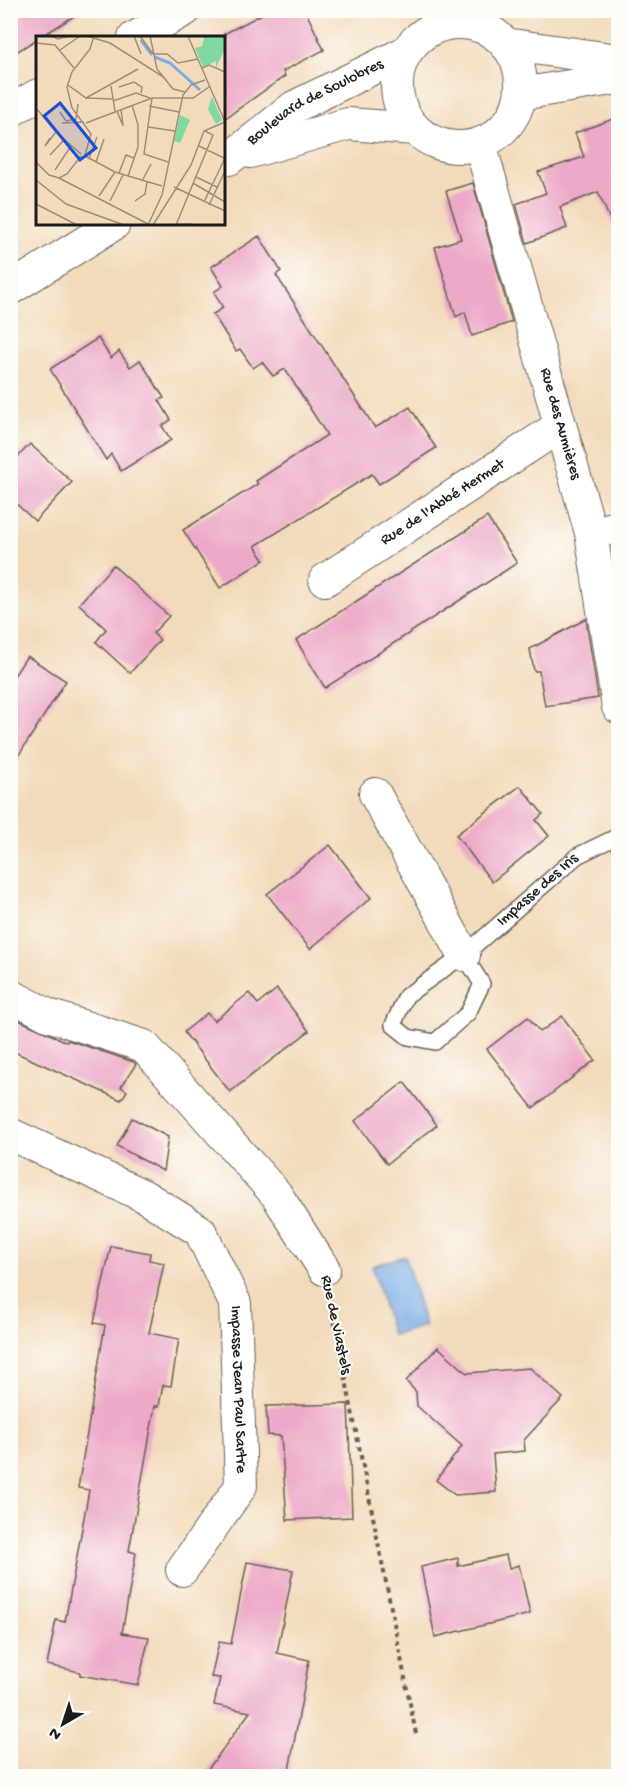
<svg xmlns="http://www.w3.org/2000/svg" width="629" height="1787" font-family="'Gochi Hand',sans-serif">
	<rect width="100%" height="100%" fill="#fdfcf7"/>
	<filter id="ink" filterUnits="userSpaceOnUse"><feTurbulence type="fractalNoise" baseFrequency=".0167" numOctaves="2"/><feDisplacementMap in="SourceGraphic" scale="12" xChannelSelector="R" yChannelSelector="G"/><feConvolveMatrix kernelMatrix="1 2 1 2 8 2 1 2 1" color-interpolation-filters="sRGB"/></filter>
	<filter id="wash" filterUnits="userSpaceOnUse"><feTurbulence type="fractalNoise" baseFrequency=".008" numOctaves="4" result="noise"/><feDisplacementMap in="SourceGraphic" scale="24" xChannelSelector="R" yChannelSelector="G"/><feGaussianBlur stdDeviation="1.35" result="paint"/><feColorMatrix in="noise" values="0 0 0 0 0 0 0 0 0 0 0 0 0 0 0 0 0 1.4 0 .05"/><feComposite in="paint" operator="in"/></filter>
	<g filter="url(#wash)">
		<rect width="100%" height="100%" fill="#f2daba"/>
		<polygon fill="#7aade6" stroke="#4b6481" stroke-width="1.5" points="405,1256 425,1326 392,1335 372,1266"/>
		<g id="blocks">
			<g fill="#eca9c8">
				<polygon points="10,10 84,10 10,56"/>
				<polygon points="270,10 305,10 324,50 283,71 285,76 224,119 224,34"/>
				<polygon points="618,117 618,238 598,192 560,207 567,228 527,243 516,204 546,193 538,172 584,157 575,133"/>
				<polygon points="473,183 512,322 472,336 465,312 456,317 435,247 461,239 446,191"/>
				<polygon points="259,236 281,271 276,275 375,428 410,407 436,448 379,484 372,474 255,546 264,560 220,588 183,530 258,484 256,481 327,435 285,369 273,376 262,362 253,368 240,349 236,351 213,314 223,308 214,292 223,286 211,267"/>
				<polygon points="98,338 111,358 119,351 130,367 140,360 164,398 159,400 171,420 162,426 171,440 121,471 111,454 106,460 50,369"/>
				<polygon points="30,444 72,482 35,521 10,498 10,465"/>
				<polygon points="487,517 517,563 325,688 296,640"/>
				<polygon points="113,565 169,616 153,633 160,640 130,673 96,642 106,629 79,604"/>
				<polygon points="586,619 598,698 545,706 539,671 534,671 530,649"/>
				<polygon points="27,656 66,681 10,769 10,682"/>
				<polygon points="520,786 543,814 536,820 549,836 492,882 456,835"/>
				<polygon points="330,845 371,898 310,949 267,894"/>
				<polygon points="277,989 309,1031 230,1092 184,1032 207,1013 214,1021 249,993 258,1004"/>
				<polygon points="10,1016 67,1042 68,1040 134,1062 136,1064 121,1087 127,1091 121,1100 10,1050"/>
				<polygon points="562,1016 595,1060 533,1108 487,1049 528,1017 540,1032"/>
				<polygon points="404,1082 437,1125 387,1164 355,1121"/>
				<polygon points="132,1118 168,1137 163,1171 117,1146"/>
				<polygon points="111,1246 150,1253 149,1260 164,1263 149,1333 179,1339 171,1386 163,1385 159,1406 155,1406 129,1551 136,1553 122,1633 149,1637 138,1685 80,1675 80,1672 47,1665 56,1620 65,1622 89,1490 78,1488 105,1325 94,1323"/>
				<polygon points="438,1347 467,1373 530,1368 563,1398 524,1440 525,1451 493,1454 496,1492 455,1495 436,1480 462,1446 417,1406 416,1392 406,1381"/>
				<polygon points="348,1404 352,1517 287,1520 281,1436 268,1435 266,1406"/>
				<polygon points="506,1555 509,1568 519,1565 530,1614 435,1637 421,1567 458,1558 458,1566"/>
				<polygon points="247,1562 293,1570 277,1653 309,1660 288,1776 203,1776 250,1712 214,1705 220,1678 211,1677 219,1642 231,1644"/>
			</g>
		</g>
	</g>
	<g filter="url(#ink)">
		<use href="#blocks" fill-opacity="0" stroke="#675e53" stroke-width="1.5"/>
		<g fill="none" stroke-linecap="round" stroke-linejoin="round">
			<defs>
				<g id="service">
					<path id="s1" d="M 464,955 L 482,984 L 468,1013 L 435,1042 L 408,1037 L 393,1025 L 406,996 L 464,955 L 577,856 L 618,836"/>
				</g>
				<g id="minor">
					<circle cx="459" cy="85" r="62"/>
					<polyline points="134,38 185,10"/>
					<polyline points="505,44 618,60"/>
					<polyline points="521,94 618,78"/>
					<polyline points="10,111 38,95"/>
					<path id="s2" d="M 480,144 L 591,533 L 618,707"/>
					<polyline points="250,152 348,124 415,129"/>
					<path id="s3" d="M 229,159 L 294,107 L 406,52"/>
					<polyline points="10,289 114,224"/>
					<polyline points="591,533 618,527"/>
					<path id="s4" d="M 325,580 L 560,426"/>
					<polyline points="375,794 464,955"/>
					<polyline points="10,995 48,1015 144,1046 276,1194 324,1269"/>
					<path id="s5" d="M 10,1134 L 144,1196 L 200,1231 L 235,1303 L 241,1486 L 182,1570"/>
				</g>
			</defs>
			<use href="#service" stroke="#675e53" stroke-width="18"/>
			<use href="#minor" stroke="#675e53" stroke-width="34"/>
			<polyline stroke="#675e53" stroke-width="4" stroke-dasharray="4.5 4.5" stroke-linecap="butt" points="331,1305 416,1734"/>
			<use href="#service" stroke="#fff" stroke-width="15"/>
			<use href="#minor" stroke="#fff" stroke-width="32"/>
		</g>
	</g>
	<g text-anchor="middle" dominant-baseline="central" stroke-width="4.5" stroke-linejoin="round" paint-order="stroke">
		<g font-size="16" fill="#1c1c1c" stroke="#fdfcf7">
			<text stroke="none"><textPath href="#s3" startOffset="104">Boulevard de Soulobres</textPath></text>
			<text stroke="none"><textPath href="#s2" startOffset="291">Rue des Aumières</textPath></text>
			<text stroke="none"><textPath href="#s4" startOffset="141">Rue de l'Abbé Hermet</textPath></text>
			<text stroke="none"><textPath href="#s1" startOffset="358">Impasse des Iris</textPath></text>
			<text transform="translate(335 1325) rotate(78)">Rue de Viastels</text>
			<text stroke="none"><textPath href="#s5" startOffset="380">Impasse Jean Paul Sartre</textPath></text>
		</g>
	</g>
	<g transform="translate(36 36)">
		<rect width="189" height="189" fill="#f2daba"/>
		<path d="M 164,0 L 189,0 L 189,12 L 180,32 L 180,25 L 167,31 L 159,12 L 166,10 L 168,2 ZM 176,61 L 186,84 L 180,88 L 172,73 ZM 144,79 L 154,84 L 144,107 L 138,105 Z" fill="#7fd9a0"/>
		<path fill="none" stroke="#7aade6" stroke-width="3" d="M 105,4 L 116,19M 119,21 L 134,27 L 164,54"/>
		<path fill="none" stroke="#9c8e7b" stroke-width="1.5" d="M 15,0 L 22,3 L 33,0M 51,0 L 74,7 L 129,42M 98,0 L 105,18M 104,0 L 117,18M 114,0 L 121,33 L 137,53 L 149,56M 152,0 L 189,86M 0,7 L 19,9 L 38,32M 24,14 L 44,0M 117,18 L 131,18 L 142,27 L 162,23M 166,32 L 173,29 L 189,36M 32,49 L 50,62 L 102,33M 75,50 L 79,75M 83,51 L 98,46 L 106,51 L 105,57M 50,62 L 77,63M 116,62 L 108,118 L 132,126M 77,65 L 100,57 L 114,62M 113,70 L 143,76M 0,72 L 20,96 L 45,118M 81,75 L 87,90 L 85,73M 24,76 L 30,85 L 40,83 L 42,68M 26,87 L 48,86M 50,87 L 116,62 L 157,62 L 173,51M 112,91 L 139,95M 168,95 L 189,86M 14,102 L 9,110 L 20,96M 163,110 L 188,122M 14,119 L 28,104M 49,119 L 55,98 L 36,72 L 31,51 L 36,36 L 54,13 L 58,0M 49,120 L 79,136 L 126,150M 53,122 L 61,101M 0,126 L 13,139 L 23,142 L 31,138 L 45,120M 60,126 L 68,103M 19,134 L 35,110M 83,137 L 90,119 L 98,122M 92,140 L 102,111 L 102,89 L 96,69M 160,141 L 181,151M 23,142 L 112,188M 0,144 L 30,168 L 88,189M 106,145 L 115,128M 157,147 L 189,166M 138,151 L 189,175M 63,160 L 79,136M 74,165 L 87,139M 99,165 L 109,158 L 111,146M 168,166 L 189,122M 0,168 L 41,189M 173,169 L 189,135M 112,189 L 126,159 L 147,59 L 155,49 L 169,44M 117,189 L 155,129 L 168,95M 124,189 L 155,188M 140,189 L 177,99 L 169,95"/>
		<path fill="#1d4ed8" fill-opacity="0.15" stroke="#1d4ed8" stroke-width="3" d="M 24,67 L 60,112 L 44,124 L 8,80 Z"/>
		<rect width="189" height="189" fill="none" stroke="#1c1c1c" stroke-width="3"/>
	</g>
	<rect width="629" height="1787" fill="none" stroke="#fdfcf7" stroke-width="36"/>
	<g transform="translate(63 1724) rotate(219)" stroke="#fdfcf7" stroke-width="4.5" paint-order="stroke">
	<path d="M0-4.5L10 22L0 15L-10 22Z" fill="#1c1c1c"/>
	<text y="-9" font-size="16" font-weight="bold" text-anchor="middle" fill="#1c1c1c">N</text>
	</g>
</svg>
